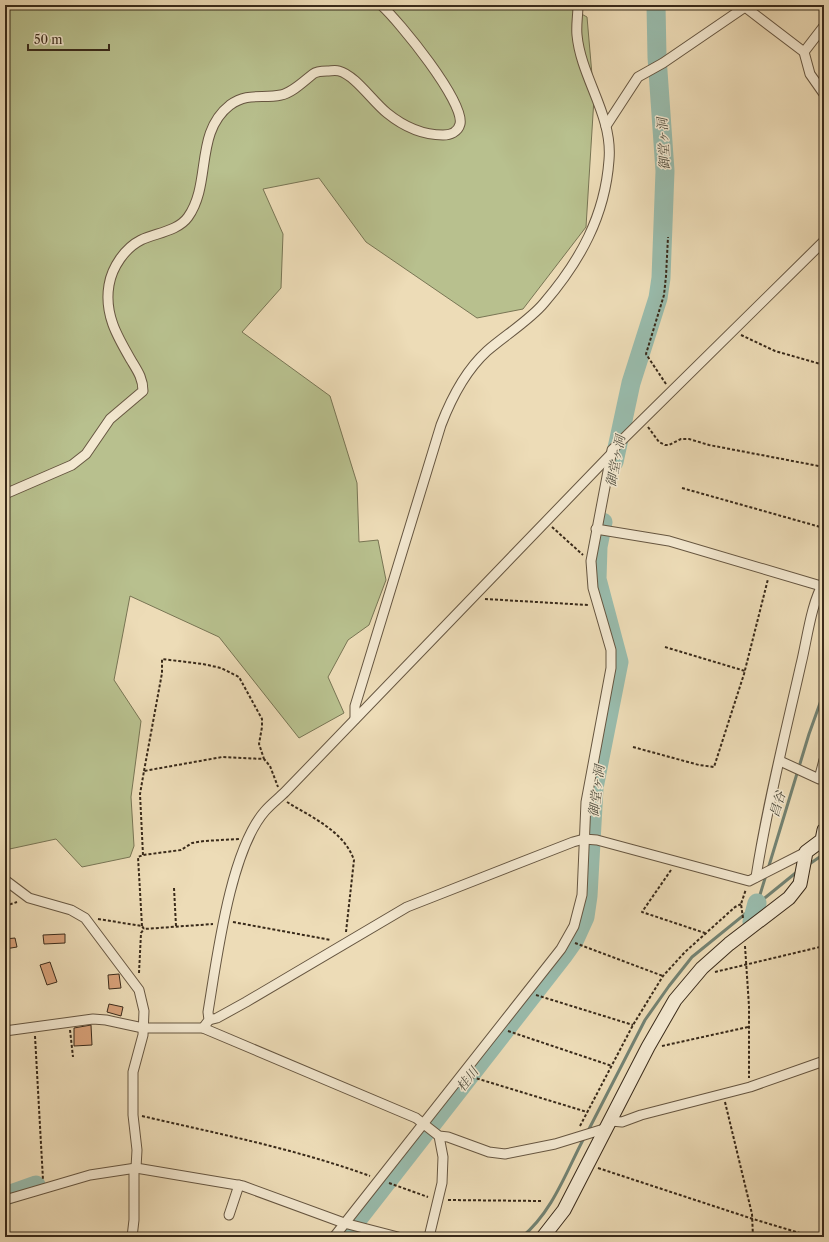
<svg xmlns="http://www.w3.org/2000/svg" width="829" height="1242" font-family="'Libre Caslon Text','Noto Serif JP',serif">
	<rect width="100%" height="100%" fill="#eddcb7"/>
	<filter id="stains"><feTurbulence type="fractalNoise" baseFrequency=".005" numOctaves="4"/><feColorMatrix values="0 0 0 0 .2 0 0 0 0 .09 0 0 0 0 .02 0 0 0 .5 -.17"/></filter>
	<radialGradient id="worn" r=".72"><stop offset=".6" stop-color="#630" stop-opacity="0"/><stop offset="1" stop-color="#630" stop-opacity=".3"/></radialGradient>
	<polygon fill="#b8c08e" stroke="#787554" points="5,5 565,5 587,17 594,98 586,227 523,309 477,318 366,242 319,178 263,189 283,234 281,288 242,332 330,396 357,483 359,542 378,540 386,580 369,625 348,640 328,677 344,713 299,738 219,637 130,596 114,680 141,721 131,797 134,846 130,857 82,867 56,839 5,850"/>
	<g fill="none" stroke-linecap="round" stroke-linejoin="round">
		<g stroke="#738272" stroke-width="3">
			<polyline points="808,865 824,854"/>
			<polyline points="768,869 809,734 824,692"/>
			<polyline points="752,921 766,875"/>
			<polyline points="588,1131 645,1020 669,986 692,957 798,871"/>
			<path d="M 522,1237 C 553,1211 566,1172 584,1138"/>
		</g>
		<g stroke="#99bcad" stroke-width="19">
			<polyline points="614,462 631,383 658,298 661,278 665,171 657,57 656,5"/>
			<polyline points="752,922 757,903"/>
			<polyline points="5,1196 36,1185"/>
			<polyline points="344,1237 563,956 575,939 585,917 588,896 594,788 619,662 597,579 598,547 603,522"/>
		</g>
	</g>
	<g fill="#d9a27a" stroke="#392a1a">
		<polygon points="65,934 65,943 44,944 43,935"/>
		<polygon points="15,938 17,947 5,949 5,939"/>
		<polygon points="50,962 57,982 47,985 40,965"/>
		<polygon points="119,974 121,988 109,989 108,975"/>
		<polygon points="109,1004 123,1007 121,1016 107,1012"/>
		<polygon points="91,1025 92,1045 74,1046 74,1028"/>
	</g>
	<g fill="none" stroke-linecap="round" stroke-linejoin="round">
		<defs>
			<g id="street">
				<polyline points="804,52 824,26"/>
				<polyline points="606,126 638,77 663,63 745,7 804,52 810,74 824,94"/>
				<path d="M 5,494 L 72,465 L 86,454 L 110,419 L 143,391 C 143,378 137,370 131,360 C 117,336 104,314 109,285 C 112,267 125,248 141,240 C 156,233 178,231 188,217 C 212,183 194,133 230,105 C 248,92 262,99 281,95 C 292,93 304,81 313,74 C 317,71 322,71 327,71 C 331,71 335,70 339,71 C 355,75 373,102 387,113 C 403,126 422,135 443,135 C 450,135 458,132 460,124 C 465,102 399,21 381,5"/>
				<polyline points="596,529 669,541 821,586"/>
				<path d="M 355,719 L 355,706 L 441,425 C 451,399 465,371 487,351 C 504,336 530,320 544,303 C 580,261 605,216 609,160 C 613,115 581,78 577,35 C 576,25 578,15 578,5"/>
				<polyline points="780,761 819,779 824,760"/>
				<path d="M 756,877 C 767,806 785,735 801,664 C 807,640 811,603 824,582"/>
				<polyline points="5,880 29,898 71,910 85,918 139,990 144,1011 143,1035 133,1072 133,1115 137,1150 136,1168"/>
				<polyline points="209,1020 217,1018 246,1002 407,907 573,842 584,839 597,840 749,881 806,852"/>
				<path d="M 203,1028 L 209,1020 L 208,1012 C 217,958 230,851 265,811 C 271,804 279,798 285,792 L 611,454"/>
				<polyline points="5,1031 93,1019 106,1020 143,1028 203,1028 416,1118 439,1136 448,1137 489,1152 505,1154 555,1144 607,1128"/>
				<polyline points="611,1121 622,1122 641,1115 750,1087 824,1061"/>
				<polyline points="5,1200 90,1175 136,1168 243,1186 344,1223 398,1237"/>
				<polyline points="229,1215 239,1185"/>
				<polyline points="132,1237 134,1220 134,1169"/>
				<polyline points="334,1237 561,949 574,926 582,895 586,802 611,668 611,650 593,588 591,561 612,450 824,241"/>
				<polyline points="429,1237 442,1183 443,1157 439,1136"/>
			</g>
			<polyline id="secondary" points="543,1237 564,1210 648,1047 675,1000 702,968 729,944 789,898 800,884 806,852 822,840 824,830"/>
		</defs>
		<use href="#street" stroke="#665641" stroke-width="11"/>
		<use href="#secondary" stroke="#392a1a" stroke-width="15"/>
		<g stroke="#392a1a" stroke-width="2" stroke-dasharray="3 2" stroke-linecap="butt">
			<polyline points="741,335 775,351 824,365"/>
			<polyline points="666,384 646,354 664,295 666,276 668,237"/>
			<polyline points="648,427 659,442 665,445 669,445 681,439 689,439 709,445 824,467"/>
			<polyline points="682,488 824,528"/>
			<polyline points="552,527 583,555"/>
			<polyline points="485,599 588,605"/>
			<polyline points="665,647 745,671"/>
			<polyline points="633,747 699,765 714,767 744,674 768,579"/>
			<polyline points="144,771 162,673 162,659 203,664 221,668 239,677 262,719 262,727 259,744 264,759"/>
			<path d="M 287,802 C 311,817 344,831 354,860 L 346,932"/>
			<polyline points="143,855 140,794 144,771 222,757 264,759 270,766 278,787"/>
			<polyline points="671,870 642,912 705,933"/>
			<polyline points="174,888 176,926"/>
			<polyline points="5,906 17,902"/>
			<polyline points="743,918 741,904 746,889"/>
			<polyline points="98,919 142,926 144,929 213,924"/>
			<polyline points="233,922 331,940"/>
			<polyline points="142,926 138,857 143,855 181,850 192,843 204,841 239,839"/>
			<polyline points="575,943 663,976"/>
			<polyline points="745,946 749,1006 749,1078"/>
			<polyline points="715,972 824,946"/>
			<polyline points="139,973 141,933 144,929"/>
			<polyline points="536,995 633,1025"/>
			<polyline points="70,1030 73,1057"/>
			<polyline points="508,1031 612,1066"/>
			<polyline points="35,1036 43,1180"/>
			<polyline points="662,1046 748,1027"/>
			<polyline points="472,1077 587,1112"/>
			<polyline points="725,1102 752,1214 753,1237"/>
			<path d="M 142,1116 C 219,1134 296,1149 370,1176"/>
			<polyline points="580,1126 633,1025 663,976 685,952 735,907 741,904"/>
			<polyline points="598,1168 753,1219 813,1237"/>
			<polyline points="389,1183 428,1197"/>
			<polyline points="448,1200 541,1201"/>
		</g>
		<use href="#street" stroke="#f3e8d0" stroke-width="9"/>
		<use href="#secondary" stroke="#f3e8d0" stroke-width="13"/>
	</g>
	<g text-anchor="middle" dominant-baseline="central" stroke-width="3" stroke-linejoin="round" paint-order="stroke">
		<g font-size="13" font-style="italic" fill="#514e3f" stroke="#f3e8d0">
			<text transform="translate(663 144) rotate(-93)">御堂ヶ洞</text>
			<text transform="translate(615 461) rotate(-79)">御堂ヶ洞</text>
			<text transform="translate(596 791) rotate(-83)">御堂ヶ洞</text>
			<text transform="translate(777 804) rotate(-73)">昌谷</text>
			<text transform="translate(467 1079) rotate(-52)">桂川</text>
		</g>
	</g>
	<rect width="829" height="1242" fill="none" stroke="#eddcb7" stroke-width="20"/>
	<rect x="6" y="6" width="817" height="1230" fill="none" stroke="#392a1a" stroke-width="2"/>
	<rect x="10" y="10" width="809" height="1222" fill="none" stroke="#392a1a"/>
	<path d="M28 44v6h81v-6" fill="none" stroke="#392a1a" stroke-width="2"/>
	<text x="34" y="44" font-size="12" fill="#392a1a" stroke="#f3e8d0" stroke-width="3" paint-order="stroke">50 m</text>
	<rect width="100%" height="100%" filter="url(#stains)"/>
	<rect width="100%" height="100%" fill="url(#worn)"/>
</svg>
